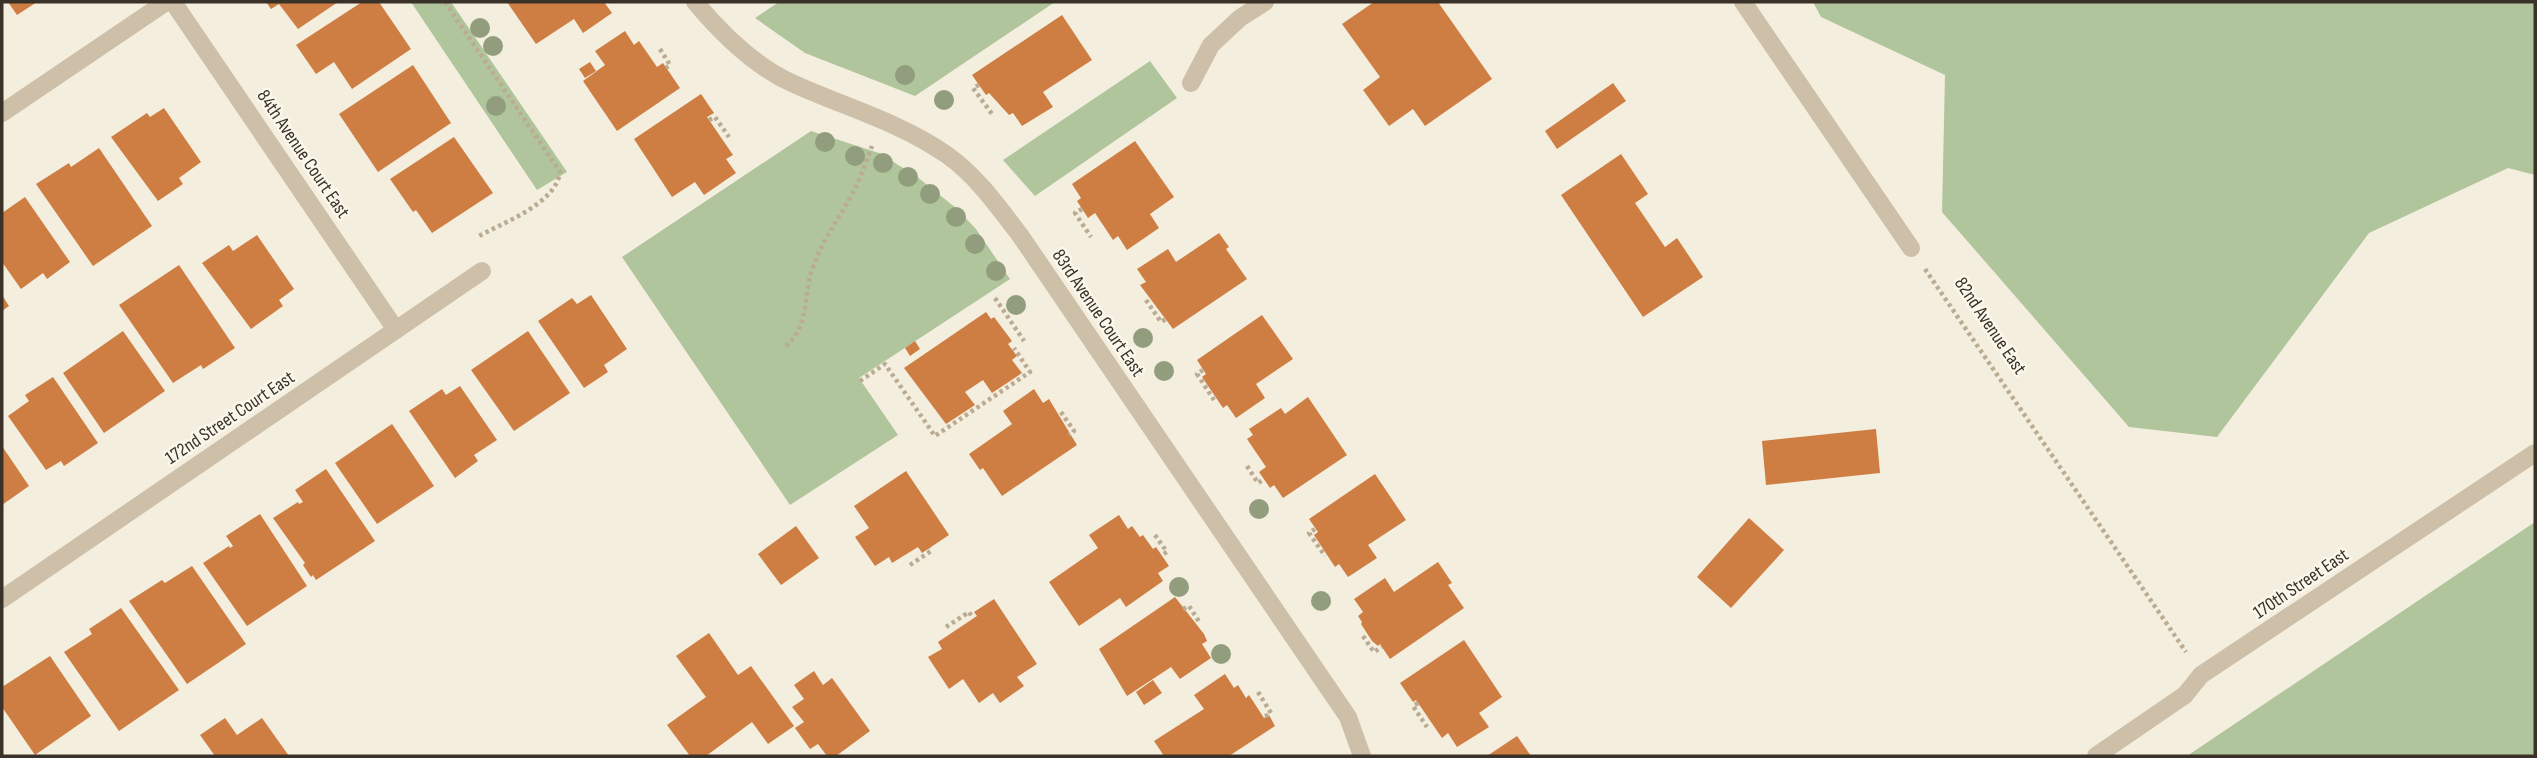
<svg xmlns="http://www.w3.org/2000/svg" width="2537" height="758" font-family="'Sofia Sans Condensed',sans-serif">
	<rect width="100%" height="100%" fill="#f4eede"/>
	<g fill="#b0c59c">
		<polygon points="411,2 451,2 567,172 537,190"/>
		<polygon points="779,2 1055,2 915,96 805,53 755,18"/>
		<polygon points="1813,2 2535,2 2535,175 2508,168 2369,233 2217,437 2129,427 1942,212 1945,75 1821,17"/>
		<polygon points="1150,61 1177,98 1035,196 1003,160"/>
		<polygon points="811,131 879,153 916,176 956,208 976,229 1010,279 859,378 898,435 790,505 622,257"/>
		<polygon points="2535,522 2535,756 2187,756"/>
	</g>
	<g fill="#ce7e42">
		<polygon points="8,2 37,2 17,15"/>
		<polygon points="266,2 338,2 298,29 279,4 271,9"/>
		<polygon points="362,2 379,2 411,49 352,89 334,62 316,74 296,45"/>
		<polygon points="507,2 604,2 612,13 583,33 574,19 536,44"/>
		<polygon points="1374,2 1438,2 1492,79 1425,126 1413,109 1389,126 1363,90 1380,77 1342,24"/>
		<polygon points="1062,15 1092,60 1043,92 1053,107 1022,126 1013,113 1009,115 989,93 986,95 972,75"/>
		<polygon points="625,31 634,45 639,41 657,67 663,63 680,88 617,131 583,81 605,65 595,51"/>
		<polygon points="590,62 596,71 585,78 579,69"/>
		<polygon points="413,65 451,123 378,172 339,114"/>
		<polygon points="1613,83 1626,101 1557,149 1545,131"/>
		<polygon points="701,94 714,113 707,117 733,155 726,159 736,173 704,195 695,182 672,197 634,139"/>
		<polygon points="164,108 201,162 179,178 183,184 158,201 111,137 147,113 150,117"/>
		<polygon points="454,137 493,193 432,233 416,210 413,212 390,179"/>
		<polygon points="1135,141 1174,197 1150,214 1159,228 1127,250 1118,236 1113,240 1095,213 1088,218 1077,201 1081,198 1072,184"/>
		<polygon points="99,148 152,226 93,266 36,184 69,163 71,167"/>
		<polygon points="1621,154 1648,194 1635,203 1665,247 1677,238 1703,277 1643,317 1561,195"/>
		<polygon points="25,197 70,262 47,279 43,273 21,289 2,262 2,213"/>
		<polygon points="1219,233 1229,247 1226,249 1247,279 1173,329 1140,285 1146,282 1137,269 1168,249 1176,262"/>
		<polygon points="257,235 294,289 279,300 283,306 251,329 202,263 229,245 233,251"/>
		<polygon points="179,265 235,348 203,369 201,365 173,383 119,305"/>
		<polygon points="2,295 9,306 2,311"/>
		<polygon points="591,295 627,349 604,365 608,372 584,388 538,321 572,298 577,304"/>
		<polygon points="986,312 991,319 994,317 1012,341 1008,344 1017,356 1012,360 1022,373 992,393 983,380 965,392 975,405 946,424 904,368"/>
		<polygon points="1262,315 1293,359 1256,384 1265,398 1236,418 1227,405 1223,408 1202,377 1206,374 1197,360"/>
		<polygon points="123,331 165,391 104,433 63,373"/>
		<polygon points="528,331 570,393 514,431 471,370"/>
		<polygon points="915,341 920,349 910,356 905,348"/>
		<polygon points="53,377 98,443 64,466 61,461 46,470 8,416 29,401 25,395"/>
		<polygon points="460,386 497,440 474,455 478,461 455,478 409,411 442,389 446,395"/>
		<polygon points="1034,389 1043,403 1049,399 1077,445 1002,496 983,468 980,470 969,454 1012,424 1003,411"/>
		<polygon points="1308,397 1347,455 1283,498 1274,485 1270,488 1259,472 1266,467 1247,439 1253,435 1249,429 1281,408 1285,414"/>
		<polygon points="392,424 434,486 377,524 335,463"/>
		<polygon points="1876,429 1880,473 1766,485 1762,441"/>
		<polygon points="2,446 29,486 2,505"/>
		<polygon points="326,469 375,541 316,580 313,575 311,577 303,565 305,563 273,518 298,502 299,504 303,502 295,490"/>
		<polygon points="906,471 949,535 922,553 918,547 892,563 889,557 875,566 855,537 869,528 854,506"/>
		<polygon points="1375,474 1406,520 1368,545 1377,558 1348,577 1339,564 1335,567 1314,535 1318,532 1309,519"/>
		<polygon points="260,514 307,586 247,626 203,563 229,546 230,548 233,546 226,536"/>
		<polygon points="1119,515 1128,529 1132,526 1140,537 1143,535 1153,549 1156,547 1169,566 1158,573 1163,581 1126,607 1120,598 1079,626 1049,582 1098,548 1089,535"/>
		<polygon points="1749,518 1784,550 1731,608 1697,577"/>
		<polygon points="796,526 819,558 781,585 758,554"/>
		<polygon points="1438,562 1452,583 1448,585 1464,608 1390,659 1380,644 1378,646 1372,641 1361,624 1362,622 1358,616 1363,612 1354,599 1385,578 1394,592"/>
		<polygon points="192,566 246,644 187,684 129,601 162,580 165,583"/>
		<polygon points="1175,597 1204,634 1207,641 1202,644 1211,658 1180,679 1171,667 1127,696 1099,649"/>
		<polygon points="994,599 1037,664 1017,677 1024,686 1000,703 993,693 979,703 963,679 949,689 928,657 942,649 938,642 977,616 974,612"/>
		<polygon points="121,608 179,690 119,731 64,652 92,634 89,629"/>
		<polygon points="709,633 738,675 751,666 794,726 768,744 752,722 706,756 690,756 667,725 706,697 676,656"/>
		<polygon points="1464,640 1502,697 1479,713 1489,727 1457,747 1448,733 1442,738 1416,700 1413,702 1400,683"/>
		<polygon points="50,656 91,716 35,755 2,707 2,687"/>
		<polygon points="814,671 823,685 832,678 870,731 836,756 827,756 818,744 810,749 795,728 804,722 792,707 804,699 794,685"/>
		<polygon points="1225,674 1234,688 1238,685 1246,698 1249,695 1264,718 1269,715 1275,726 1229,756 1164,756 1154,741 1204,709 1194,695"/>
		<polygon points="1153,680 1162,693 1144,705 1136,692"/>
		<polygon points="225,718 237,735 262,718 289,756 215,756 200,735"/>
		<polygon points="1517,736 1531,756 1487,756"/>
	</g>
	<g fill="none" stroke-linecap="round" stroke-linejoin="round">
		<g stroke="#baab92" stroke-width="4.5" stroke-dasharray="3.5 3.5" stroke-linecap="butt">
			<path d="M 445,2 L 560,172 C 556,204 502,223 477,237"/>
			<polyline points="660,49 670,65 666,68"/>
			<polyline points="979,85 973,88 992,114"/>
			<polyline points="709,120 715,117 729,137"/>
			<polyline points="1082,209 1075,213 1091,237"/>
			<polyline points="1925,269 2186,652"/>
			<polyline points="995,298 1024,341"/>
			<polyline points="1146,300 1161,322 1166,319"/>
			<path d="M 786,346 C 811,324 802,296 813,267 C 822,241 838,220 851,196 C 860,180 866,162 872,146"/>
			<polyline points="1203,370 1197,374 1214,400"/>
			<polyline points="860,381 885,364 935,436 1030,372 1014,348"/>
			<polyline points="1061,412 1074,431 1069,435"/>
			<polyline points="1247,466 1258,483 1264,479"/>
			<polyline points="1315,529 1309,533 1325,556"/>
			<polyline points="1155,535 1167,552 1162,555"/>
			<polyline points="910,565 931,551 929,548"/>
			<polyline points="1183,609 1189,606 1200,623"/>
			<polyline points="946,627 969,612 973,619"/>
			<polyline points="1363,636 1374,652 1382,647"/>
			<polyline points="1258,692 1271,713 1264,717"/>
			<polyline points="1418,703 1413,706 1427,727"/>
		</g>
		<g stroke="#cec0a8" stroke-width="18">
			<polyline points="173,2 396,330"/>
			<path d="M 695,2 C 721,33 754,66 792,83 C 844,107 900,122 947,155 C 977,176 1000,209 1022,238 L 1348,717 L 1362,756"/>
			<polyline points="1743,2 1911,248"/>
			<polyline points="1191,83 1211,45 1240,18 1265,2"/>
			<polyline points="2,113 166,2"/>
			<polyline points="2,599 482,271"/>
			<polyline points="2096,756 2185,695 2201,675 2535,453"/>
		</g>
	</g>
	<g fill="#919d7c">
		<circle cx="480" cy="28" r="10"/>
		<circle cx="493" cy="46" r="10"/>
		<circle cx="905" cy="75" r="10"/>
		<circle cx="944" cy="100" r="10"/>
		<circle cx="496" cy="106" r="10"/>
		<circle cx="825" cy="142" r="10"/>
		<circle cx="855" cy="156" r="10"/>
		<circle cx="883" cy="163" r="10"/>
		<circle cx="908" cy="177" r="10"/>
		<circle cx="930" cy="194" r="10"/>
		<circle cx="956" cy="217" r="10"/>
		<circle cx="975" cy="244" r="10"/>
		<circle cx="996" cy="271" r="10"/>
		<circle cx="1016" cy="305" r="10"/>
		<circle cx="1143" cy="338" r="10"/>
		<circle cx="1164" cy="371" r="10"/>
		<circle cx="1259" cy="509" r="10"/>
		<circle cx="1179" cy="587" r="10"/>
		<circle cx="1321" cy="601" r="10"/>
		<circle cx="1221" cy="654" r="10"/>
	</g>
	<g text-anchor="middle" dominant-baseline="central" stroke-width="5" stroke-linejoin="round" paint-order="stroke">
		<g font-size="19" fill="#3a3229" stroke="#fbf7eb">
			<text transform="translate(303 154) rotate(56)">84th Avenue Court East</text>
			<text transform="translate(1098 313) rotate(56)">83rd Avenue Court East</text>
			<text transform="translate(1990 326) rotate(56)">82nd Avenue East</text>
			<text transform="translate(230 418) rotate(-34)">172nd Street Court East</text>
			<text transform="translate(2301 584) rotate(-34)">170th Street East</text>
		</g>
	</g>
	<rect width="2537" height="758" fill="none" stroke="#3a3229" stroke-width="7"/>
</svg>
